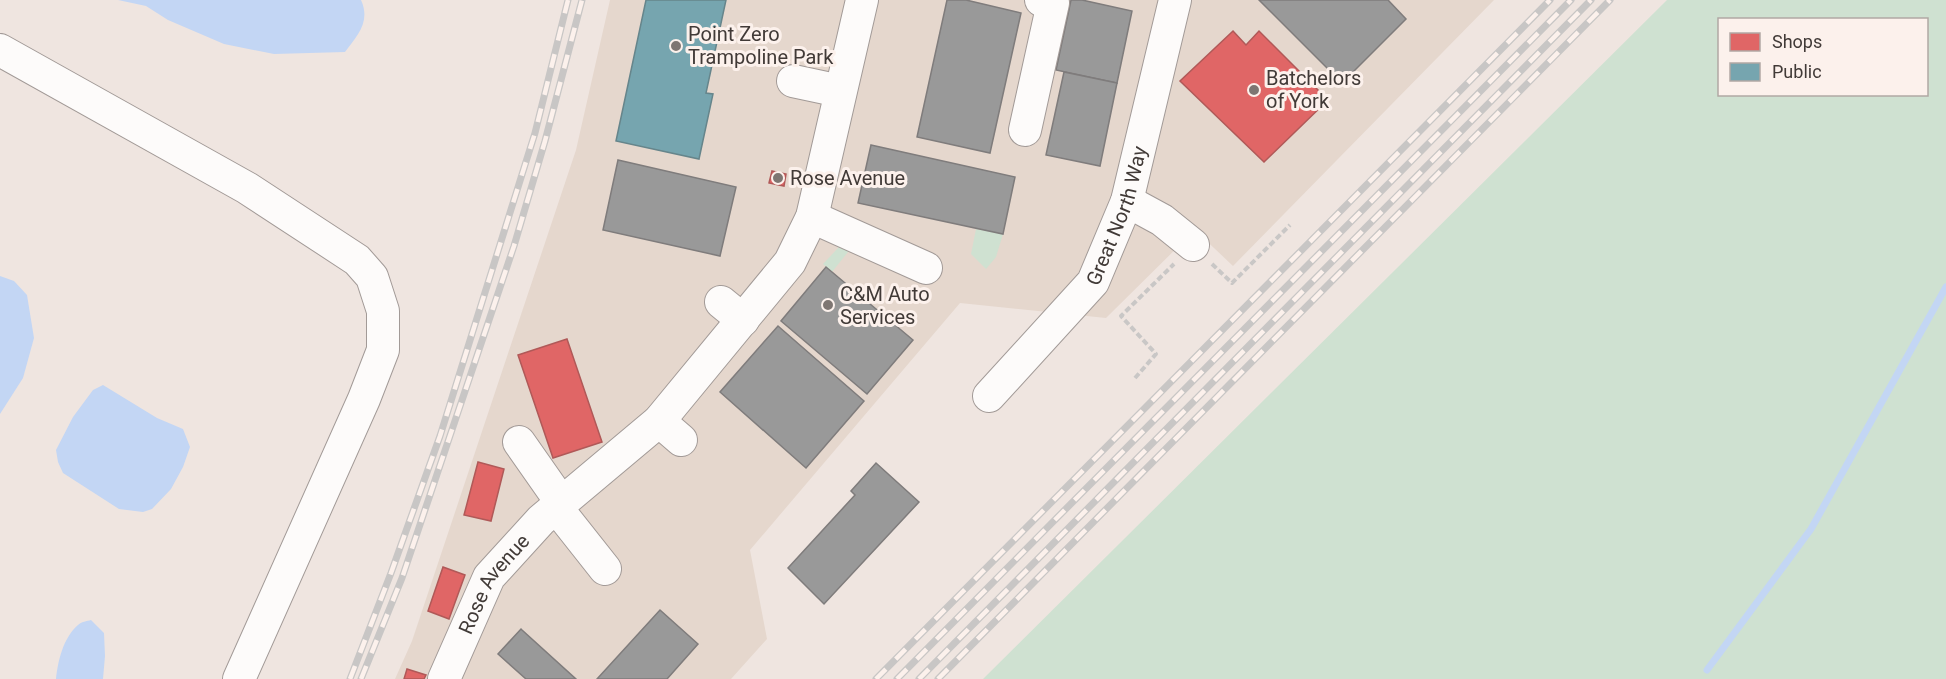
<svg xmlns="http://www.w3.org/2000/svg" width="1946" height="679" font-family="Roboto,sans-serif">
	<rect width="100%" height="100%" fill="#efe5e0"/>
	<polygon fill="#e5d7cd" points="610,0 1494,0 1233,266 1195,230 1106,318 960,303 750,550 767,639 731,679 395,679 412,641 576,150"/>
	<g fill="#cfe1d1" fill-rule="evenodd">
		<path d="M 1667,0 L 1946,0 L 1946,679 L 983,679 ZM 1720,20 L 1926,20 L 1926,94 L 1720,94 Z"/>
		<polygon points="976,229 1003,234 996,257 986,269 971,254"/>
		<polygon points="841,238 849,248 848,252 832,272 823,264 838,248"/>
	</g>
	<g fill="#c3d6f4">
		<path d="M 118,0 L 361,0 C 371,22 357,36 345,52 L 274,54 L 224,44 L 168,20 L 146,6 Z"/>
		<polygon points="0,276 14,281 27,295 34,338 23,378 0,414"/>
		<polygon points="103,385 157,418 183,429 190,447 183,467 171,489 152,509 143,512 119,509 63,473 58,462 56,450 73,417 93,390"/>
		<path d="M 91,620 L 104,633 L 105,656 L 103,679 L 56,679 C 58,661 63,638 78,625 C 81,622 87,621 91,620 Z"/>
	</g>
	<g fill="#e06666" stroke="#b05958" stroke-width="1.5">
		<polygon points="1233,31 1246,45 1259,31 1328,100 1264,162 1180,81"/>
		<polygon points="772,171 786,174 784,186 769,183"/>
		<polygon points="567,339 602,442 553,458 518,355"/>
		<polygon points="478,462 504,469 491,521 464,515"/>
		<polygon points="443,567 465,575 449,619 428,611"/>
		<polygon points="407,669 426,675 424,679 404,679"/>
	</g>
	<polygon fill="#76a5af" stroke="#66858b" stroke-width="1.5" points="646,0 726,0 706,93 713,94 699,159 616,141"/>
	<g fill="#999" stroke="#7f7c7c" stroke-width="1.5">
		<polygon points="947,0 966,0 1021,13 990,153 917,137"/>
		<polygon points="1071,0 1082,0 1132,11 1117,83 1056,70"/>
		<polygon points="1259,0 1388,0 1406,19 1342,83"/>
		<polygon points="1064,72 1117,83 1100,166 1046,155"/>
		<polygon points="871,145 1015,177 1003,234 858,203"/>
		<polygon points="618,160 736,187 720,256 603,230"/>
		<polygon points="826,267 913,340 867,394 781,321"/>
		<polygon points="778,326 864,401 806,468 720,392"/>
		<polygon points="876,463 919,502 824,604 788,568 855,495 851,491"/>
		<polygon points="660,610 698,644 667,679 597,679"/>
		<polygon points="521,629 522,630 576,679 526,679 498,654"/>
	</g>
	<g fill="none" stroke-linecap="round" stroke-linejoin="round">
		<polyline stroke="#c3d6f4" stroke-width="7" points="1707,670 1811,529 1946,287"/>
		<defs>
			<g id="minor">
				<polyline points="0,50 247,188 357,260 372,277 383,311 383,350 364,399 239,679"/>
				<polyline points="793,81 840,91"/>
				<polyline points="1025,130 1053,3 1041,0"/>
				<polyline points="1127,201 1162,220 1193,245"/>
				<polyline points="812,217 926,268"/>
				<polyline points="721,302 743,320"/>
				<path id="s1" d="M 989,396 L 1093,282 L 1127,201 L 1175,0"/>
				<polyline points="659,421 681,440"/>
				<polyline points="519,442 561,502"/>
				<polyline points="556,507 605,569"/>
				<path id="s2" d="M 444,679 L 489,577 L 541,520 L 659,421 L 790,262 L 812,217 L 862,0"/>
			</g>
		</defs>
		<use href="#minor" stroke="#a29a97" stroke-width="34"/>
		<g stroke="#c9c7c6" stroke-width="4" stroke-dasharray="6 3" stroke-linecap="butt">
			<polyline points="1212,264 1232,283 1290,225"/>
			<polyline points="1135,378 1156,354 1121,316 1174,264"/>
		</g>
		<use href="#minor" stroke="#fdfbfa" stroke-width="32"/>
		<defs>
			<g id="rail">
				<polyline points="350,679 391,573 440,436 535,133 568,0"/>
				<polyline points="361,679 402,578 514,246 545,141 582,0"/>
				<polyline points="876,679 1550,0"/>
				<polyline points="897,679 1571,0"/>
				<polyline points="919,679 1591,0"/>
				<polyline points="938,679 1610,0"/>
			</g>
		</defs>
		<use href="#rail" stroke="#c8c6c5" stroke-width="7"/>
		<use href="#rail" stroke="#fcf1ec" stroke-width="4.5" stroke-dasharray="14" stroke-linecap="butt"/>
	</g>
	<g fill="#7e7672" stroke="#fcf1ec" stroke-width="2">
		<circle cx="676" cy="46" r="6"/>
		<circle cx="1254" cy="90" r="6"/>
		<circle cx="778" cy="178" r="6"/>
		<circle cx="828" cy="305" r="6"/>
	</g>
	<g text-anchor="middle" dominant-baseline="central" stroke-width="6" stroke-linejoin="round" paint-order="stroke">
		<g font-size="20" fill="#413a37" stroke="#fcf1ec" text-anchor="start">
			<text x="688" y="34">Point Zero<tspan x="688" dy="23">Trampoline Park</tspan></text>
			<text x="1266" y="78">Batchelors<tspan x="1266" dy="23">of York</tspan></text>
			<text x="790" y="178">Rose Avenue</text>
			<text x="840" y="294">C&amp;M Auto<tspan x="840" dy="23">Services</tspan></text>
		</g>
		<g font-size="20" fill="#413a37" stroke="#fcf1ec">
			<text stroke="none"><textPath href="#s1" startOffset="225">Great North Way</textPath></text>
			<text stroke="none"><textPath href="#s2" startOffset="108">Rose Avenue</textPath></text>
		</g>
	</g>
	<rect x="1718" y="18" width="210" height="78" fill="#fcf1ec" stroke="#b1a8a4" stroke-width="1.5"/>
	<rect x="1730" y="33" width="30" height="18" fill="#e06666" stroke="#b1a8a4" stroke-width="1.5"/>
	<text x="1772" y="48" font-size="18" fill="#413a37">Shops</text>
	<rect x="1730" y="63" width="30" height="18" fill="#76a5af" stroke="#b1a8a4" stroke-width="1.5"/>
	<text x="1772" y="78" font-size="18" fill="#413a37">Public</text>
</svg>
